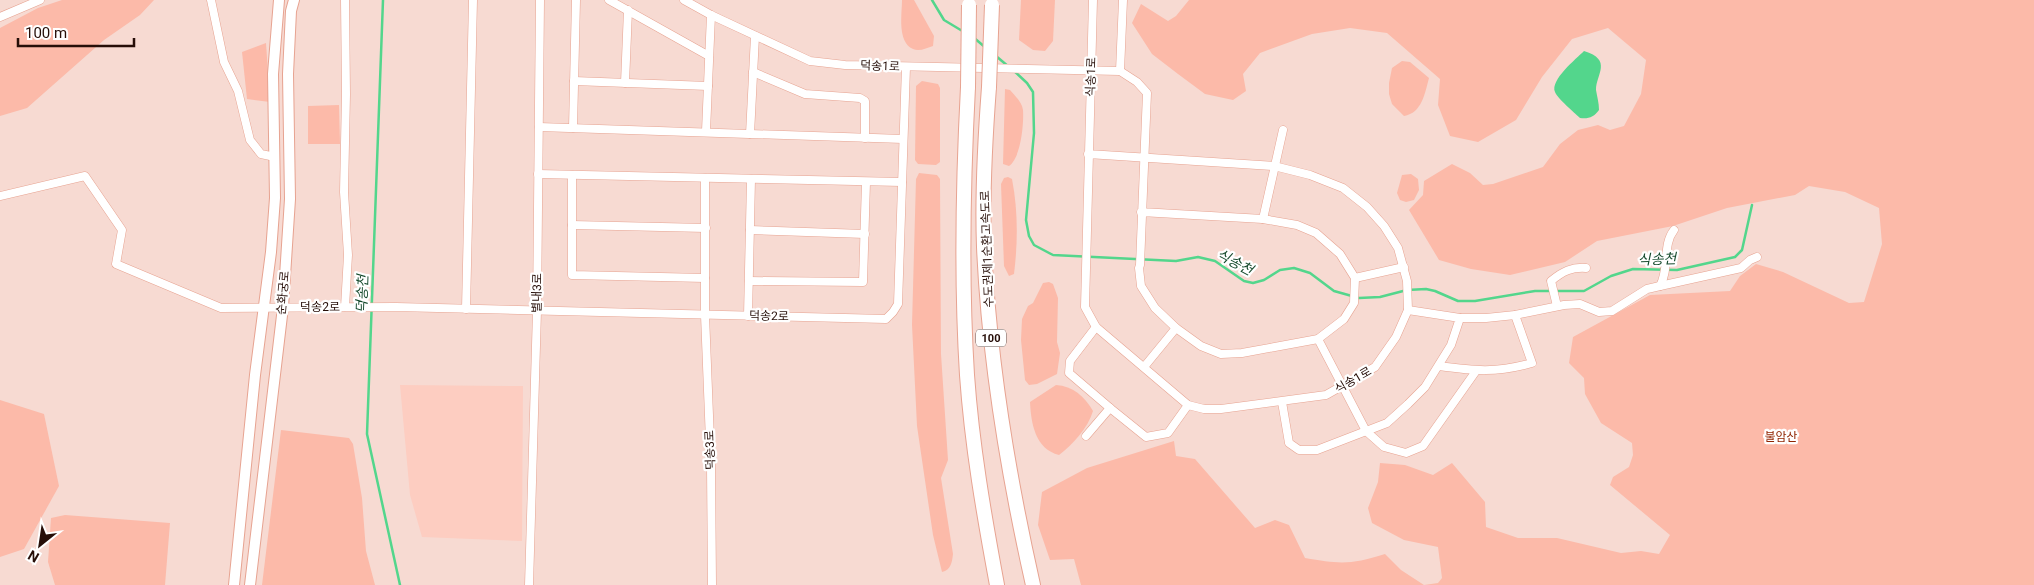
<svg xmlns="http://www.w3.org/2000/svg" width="2034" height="585" font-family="Roboto,'Noto Sans KR',sans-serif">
	<rect width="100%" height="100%" fill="#f7dad2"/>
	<polygon fill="#fdcdc1" points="400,385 523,386 522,541 422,537 410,495"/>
	<g fill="#fcbaa9">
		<polygon points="62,0 154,0 140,15 104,40 27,108 0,116 0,28 38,8"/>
		<path d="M 902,0 L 914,0 L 934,36 L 933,46 C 927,48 919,52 913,49 C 897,42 902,14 902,0 Z"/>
		<polygon points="1021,0 1055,0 1053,41 1045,51 1033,50 1019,40"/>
		<path d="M 1189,0 L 2034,0 L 2034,585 L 1081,585 L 1074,559 L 1050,560 L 1038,525 L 1042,492 L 1087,468 L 1174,441 L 1176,456 L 1195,459 L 1255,528 L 1275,520 L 1289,525 L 1305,558 C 1339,564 1351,565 1385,554 L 1401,570 L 1424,585 L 1438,583 L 1442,578 L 1438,547 L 1404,540 L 1372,523 L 1368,508 L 1378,482 L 1380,463 L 1405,465 L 1433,475 L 1452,463 L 1485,502 L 1486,527 L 1518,538 L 1557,538 L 1621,553 L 1641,551 L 1659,554 L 1670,535 L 1610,485 L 1613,477 L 1629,467 L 1633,455 L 1632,443 L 1601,423 L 1585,394 L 1584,378 L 1569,363 L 1573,337 L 1650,295 L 1730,291 L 1740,276 L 1756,264 L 1783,272 L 1849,303 L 1864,302 L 1882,244 L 1879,208 L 1845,192 L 1809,186 L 1795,195 L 1727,208 L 1673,226 L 1597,241 L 1565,262 L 1510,275 L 1471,269 L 1439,260 L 1409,210 L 1423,195 L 1424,181 L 1452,164 L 1470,173 L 1483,185 L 1493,184 L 1543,167 L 1560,144 L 1578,130 L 1598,125 L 1610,130 L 1624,126 L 1641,94 L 1646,60 L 1608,28 L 1572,39 L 1542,77 L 1516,120 L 1478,142 L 1450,136 L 1438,105 L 1440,79 L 1387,33 L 1350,28 L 1312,34 L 1260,53 L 1243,74 L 1246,91 L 1233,100 L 1205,94 L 1178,74 L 1152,54 L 1132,23 L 1141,4 L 1168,21 L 1176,16 Z"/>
		<polygon points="266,43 270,102 247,99 242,52"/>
		<path d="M 1402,61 L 1410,62 L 1429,78 C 1425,93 1422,113 1404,116 L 1392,104 L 1389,94 L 1389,83 L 1392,68 Z"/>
		<polygon points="922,81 938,84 940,88 940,162 936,165 918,164 915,160 916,86"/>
		<path d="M 1005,89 L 1010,90 C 1015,96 1022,102 1023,110 C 1024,123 1021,158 1009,166 L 1003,164 Z"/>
		<polygon points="339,105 340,144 308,144 308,106"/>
		<path d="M 919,173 L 937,175 L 940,179 L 941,354 L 948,460 L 941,478 L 953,554 C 952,562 951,570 942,572 L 933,535 L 917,426 L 912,325 L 916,179 Z"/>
		<polygon points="1411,174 1418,179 1419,190 1414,200 1406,202 1400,200 1397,193 1402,175"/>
		<path d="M 1008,177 L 1012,179 C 1018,210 1018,242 1014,274 L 1009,276 L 1004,266 L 1001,184 L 1004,178 Z"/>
		<polygon points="1049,282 1053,284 1058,298 1057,342 1060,353 1057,374 1037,384 1029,385 1025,380 1021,340 1022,319 1028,306 1033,303 1043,283"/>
		<path d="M 1056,385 C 1073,386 1084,396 1093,411 C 1088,428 1073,444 1059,455 C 1035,449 1031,423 1030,402 Z"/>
		<polygon points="0,400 44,414 59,486 24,549 0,557"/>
		<polygon points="281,430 349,438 353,444 362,498 366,551 375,585 262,585"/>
		<polygon points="65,515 170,523 165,585 55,585 48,562 51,518"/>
	</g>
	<path fill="#53d68c" d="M 1584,51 C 1613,60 1596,74 1596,90 C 1597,96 1599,103 1599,110 C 1594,117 1589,119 1580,118 C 1574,112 1558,99 1555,92 C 1550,80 1576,59 1584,51 Z"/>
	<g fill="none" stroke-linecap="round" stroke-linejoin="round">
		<g stroke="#53d68c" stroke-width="2.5">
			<polyline points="383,0 367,434 400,585"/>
			<polyline points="932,0 944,20 964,32"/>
			<polyline points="973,37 986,48"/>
			<polyline points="996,56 1009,67"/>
			<polyline points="1013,70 1027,83 1033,92 1034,133 1026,220 1029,236 1034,245 1053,255 1176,261 1198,257 1215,261 1244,281 1253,283 1264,280 1280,270 1294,268 1310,273 1334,291 1359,298 1380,297 1407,290 1426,289 1435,291 1458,301 1475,301 1535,291 1584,291 1611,276 1633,269 1677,270 1735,257 1742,250 1752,205"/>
		</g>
		<defs>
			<g id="street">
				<polyline points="211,0 224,62 238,91 250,140 261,154 275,157"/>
				<polyline points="609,0 709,56"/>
				<polyline points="684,0 711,15 810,61 845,65 1120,71 1137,82 1147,93 1140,265 1139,268 1141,286 1155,308 1176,328 1201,346 1221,354 1242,353 1318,339 1344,319 1354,303 1355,278 1340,254 1316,233 1297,225 1263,219 1141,212"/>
				<polyline points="0,17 40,0"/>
				<polyline points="1120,71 1123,0"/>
				<polyline points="753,72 805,94 860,98 865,101 865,138"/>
				<polyline points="574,81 708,86"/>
				<polyline points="625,83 628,10"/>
				<polyline points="539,127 903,139"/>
				<polyline points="573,128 576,0"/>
				<polyline points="706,131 711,15"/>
				<polyline points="750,134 755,36"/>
				<polyline points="1088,154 1274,166 1310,175 1343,188 1367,207 1384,226 1398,248 1407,281 1408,310 1396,337 1375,367 1326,395 1221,409 1204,409 1188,405 1096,327 1085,307 1093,0"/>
				<polyline points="538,174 902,182"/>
				<polyline points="572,175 572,275 705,278"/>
				<polyline points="705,178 705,315 711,466 712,585"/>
				<polyline points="0,196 85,176 122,230 116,264 221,308 396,307 886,319 893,312 898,304 906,67"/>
				<polyline points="1263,219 1283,130"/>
				<polyline points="572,225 706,228"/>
				<polyline points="750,230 865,234"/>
				<polyline points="1355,278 1404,267"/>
				<polyline points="749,281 863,282 866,182"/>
				<polyline points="1660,286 1741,268 1750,260 1757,257"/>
				<path d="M 1557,306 L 1551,281 C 1563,271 1572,267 1586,268"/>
				<polyline points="345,307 348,255 344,192 346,94 345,0"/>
				<polyline points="466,309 473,0"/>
				<polyline points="748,316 751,179"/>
				<path d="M 1460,318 L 1486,318 L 1515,315 L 1564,305 L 1580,304 L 1599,312 L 1612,311 L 1647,289 L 1660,286 C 1670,268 1662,245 1674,230"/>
				<polyline points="1096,327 1070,361 1069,373 1110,408 1146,437 1168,433 1188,405"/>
				<polyline points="1318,339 1366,431 1384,447 1406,453 1423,446 1476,371"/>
				<path d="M 1439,366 C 1476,371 1495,373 1532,363 L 1515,315"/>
				<polyline points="1144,367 1176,328"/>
				<polyline points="1282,402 1289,443 1299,450 1317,450 1387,423 1408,404 1425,387 1451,345 1460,318 1408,310"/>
				<polyline points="1086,436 1110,408"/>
				<polyline points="529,585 537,311 540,0"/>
			</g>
			<g id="secondary">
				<polyline points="234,585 255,375 271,252 275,198 273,74 279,0"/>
				<polyline points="250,585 283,307 290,199 288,74 291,11 294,0"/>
			</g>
			<g id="highway">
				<path d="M 968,87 C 963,182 961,279 967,375 C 972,446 984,515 997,585"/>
				<path d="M 989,87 C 985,140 982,194 984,247 C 989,361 1008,474 1033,585"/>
			</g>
		</defs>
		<use href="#street" stroke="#e7a391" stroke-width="9"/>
		<use href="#secondary" stroke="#e7a391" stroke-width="12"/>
		<use href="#highway" stroke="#e7a391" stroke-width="16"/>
		<use href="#street" stroke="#fff" stroke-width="8"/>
		<use href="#secondary" stroke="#fff" stroke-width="10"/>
		<use href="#highway" stroke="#fff" stroke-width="14"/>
		<defs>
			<g id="highway-bridge">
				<polyline points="968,87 969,5"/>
				<polyline points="989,87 992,5"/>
			</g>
		</defs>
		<use href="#highway-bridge" stroke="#e7a391" stroke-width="16" stroke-linecap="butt"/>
		<use href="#highway-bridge" stroke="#fff" stroke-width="14"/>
	</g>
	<g text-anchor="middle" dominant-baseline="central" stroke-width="4.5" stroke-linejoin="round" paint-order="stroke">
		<rect fill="#fff" stroke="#675652" stroke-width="1" x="976" y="329.5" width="30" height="17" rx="4"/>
		<g font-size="11" font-weight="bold" fill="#260e08">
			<text x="991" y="338">100</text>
		</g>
		<g font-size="12" fill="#260e08" stroke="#fff">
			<text transform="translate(880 66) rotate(2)">덕송1로</text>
			<text transform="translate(1091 77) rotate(-88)">식송1로</text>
			<text transform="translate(987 249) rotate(-92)">수도권제1순환고속도로</text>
			<text transform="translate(283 293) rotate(-85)">순화궁로</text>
			<text transform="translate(537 293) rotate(-89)">별내3로</text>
			<text x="320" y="307">덕송2로</text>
			<text transform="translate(769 316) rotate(1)">덕송2로</text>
			<text transform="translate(1353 380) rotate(-30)">식송1로</text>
			<text transform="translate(710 450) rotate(-92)">덕송3로</text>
		</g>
		<g font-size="12" fill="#912502" stroke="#fff">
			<text x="1781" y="437">불암산</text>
		</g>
		<g font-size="14" font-style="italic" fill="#164a2d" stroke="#fff">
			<text transform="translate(1657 259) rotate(-2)">식송천</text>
			<text transform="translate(1235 262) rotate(28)">식송천</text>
			<text transform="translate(362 294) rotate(-88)">덕송천</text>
		</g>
	</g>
	<g transform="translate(40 545) rotate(210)" stroke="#ffffff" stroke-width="4" paint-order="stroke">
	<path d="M0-4L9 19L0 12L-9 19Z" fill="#260e08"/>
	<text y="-8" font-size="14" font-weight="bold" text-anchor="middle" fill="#260e08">N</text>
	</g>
	<path d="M18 38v8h116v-8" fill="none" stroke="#260e08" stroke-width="2.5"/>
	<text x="25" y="38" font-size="15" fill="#260e08" stroke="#ffffff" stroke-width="4" paint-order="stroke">100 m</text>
</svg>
